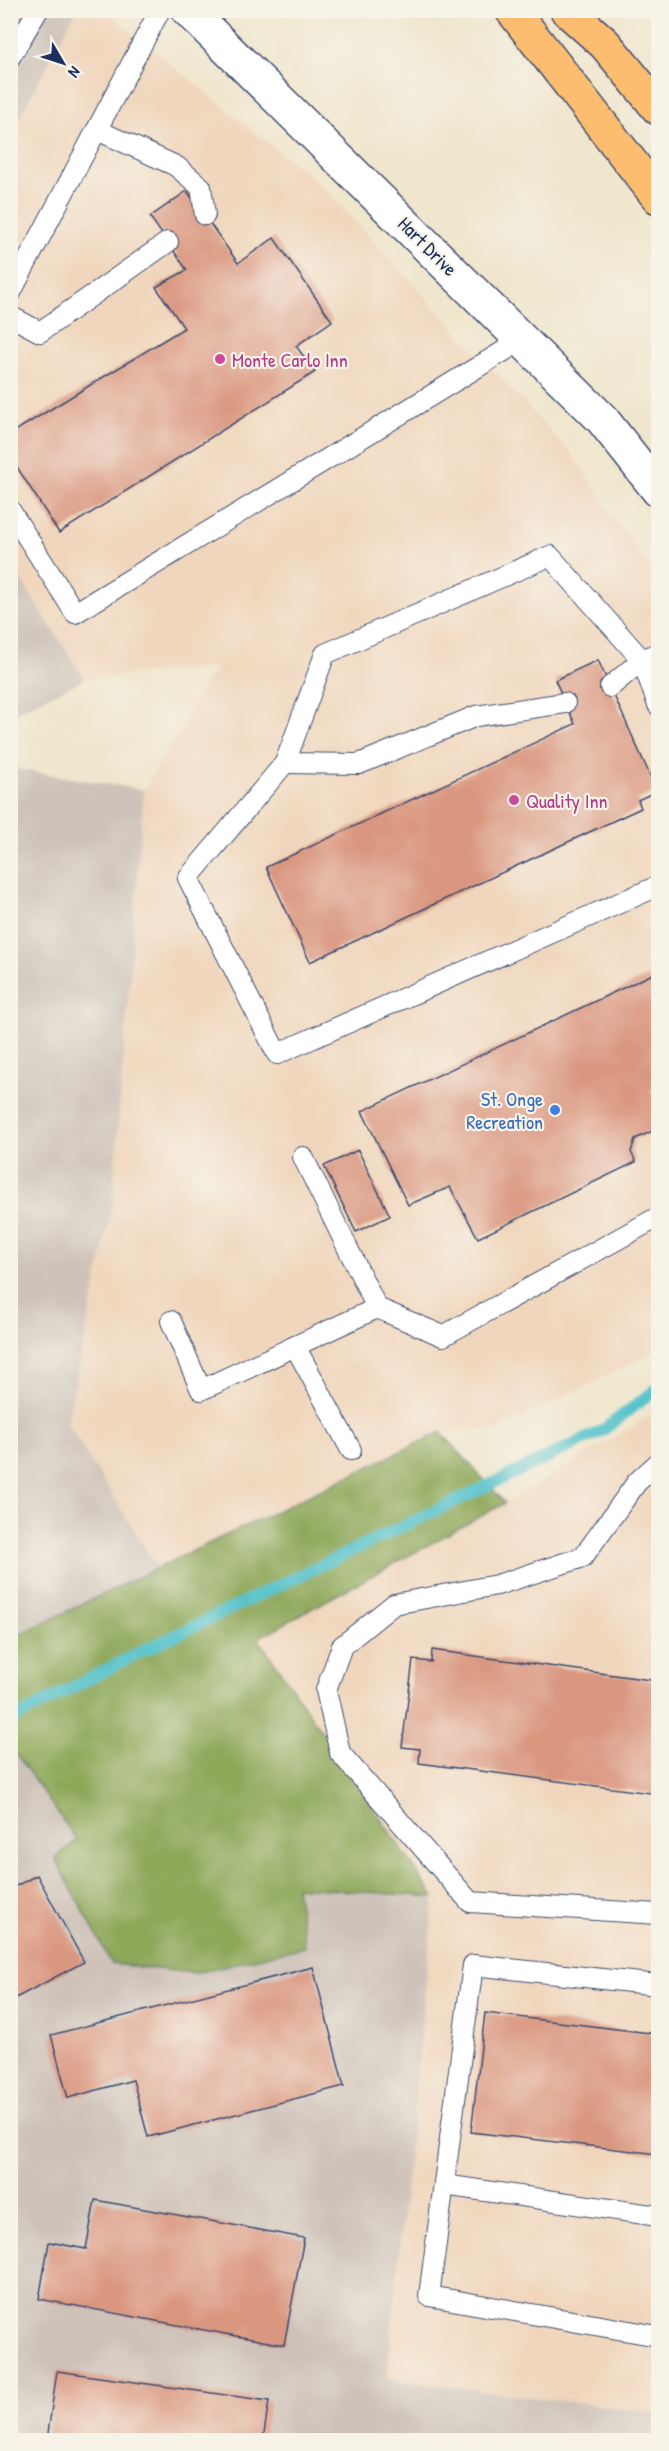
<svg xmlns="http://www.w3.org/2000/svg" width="669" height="2451" font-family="'Patrick Hand',sans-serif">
	<rect width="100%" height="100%" fill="#f7f3e8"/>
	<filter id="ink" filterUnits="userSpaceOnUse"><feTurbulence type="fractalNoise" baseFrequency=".0167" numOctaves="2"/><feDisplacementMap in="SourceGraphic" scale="12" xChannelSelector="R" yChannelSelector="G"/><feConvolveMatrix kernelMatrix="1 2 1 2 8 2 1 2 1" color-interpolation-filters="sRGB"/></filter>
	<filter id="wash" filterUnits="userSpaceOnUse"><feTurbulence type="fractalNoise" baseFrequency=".008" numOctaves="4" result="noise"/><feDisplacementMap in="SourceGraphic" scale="24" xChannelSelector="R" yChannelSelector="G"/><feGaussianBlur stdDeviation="1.35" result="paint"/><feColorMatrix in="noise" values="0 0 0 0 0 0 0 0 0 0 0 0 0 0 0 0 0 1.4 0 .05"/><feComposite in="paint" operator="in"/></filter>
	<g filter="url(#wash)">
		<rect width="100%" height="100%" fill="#f0e6cd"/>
		<g fill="#f0d6bc">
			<polygon points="76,11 105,11 323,187 571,453 658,581 658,1350 500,1429 441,1432 158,1568 67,1423 112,1207 144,790 216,667 85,679 11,563 11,134"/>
			<polygon points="658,1411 658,2413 387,2379 434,1897 258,1638 505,1503"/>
		</g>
		<g fill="#cec2b9">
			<polygon points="11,11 76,11 11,134"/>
			<polygon points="10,563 85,679 11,714 10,714"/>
			<polygon points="11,768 144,790 112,1207 67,1423 158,1568 11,1639"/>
			<polygon points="10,1747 77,1840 305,1946 296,1887 434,1897 387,2379 658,2413 658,2440 11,2440"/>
		</g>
		<polygon fill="#8ea85a" stroke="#546c5c" stroke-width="1.5" points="441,1432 505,1503 258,1638 434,1897 296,1887 305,1947 193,1973 112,1964 55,1858 77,1840 11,1747 10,1639"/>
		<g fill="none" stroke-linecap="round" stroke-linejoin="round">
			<polyline stroke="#54c2ca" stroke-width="12" points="10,1721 134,1655 602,1431 658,1388"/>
		</g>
		<g id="blocks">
			<g fill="#da9780">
				<polygon points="187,191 238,263 274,238 332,321 296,346 315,372 59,533 10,456 10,434 184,328 156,287 187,270 150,217"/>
				<polygon points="598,660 657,791 638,800 641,808 310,962 266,867 575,724 555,680"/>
				<polygon points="657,972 658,1075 651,1090 658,1105 658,1125 657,1129 635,1139 631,1152 636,1162 478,1238 450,1187 408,1205 362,1111"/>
				<polygon points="358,1150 390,1216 356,1232 324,1166"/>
				<polygon points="432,1650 658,1681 658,1794 419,1763 420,1749 402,1747 413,1660 431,1662"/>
				<polygon points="37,1875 84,1962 10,2001 10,1889"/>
				<polygon points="313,1967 344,2086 148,2137 133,2080 68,2098 51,2035"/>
				<polygon points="485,2013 658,2034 658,2154 471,2132"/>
				<polygon points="95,2200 304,2238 284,2345 39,2299 49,2242 86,2249"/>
				<polygon points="57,2371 269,2401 263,2440 47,2440"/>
			</g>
		</g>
	</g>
	<g filter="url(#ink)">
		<use href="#blocks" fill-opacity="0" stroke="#3b4a6f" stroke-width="1.5"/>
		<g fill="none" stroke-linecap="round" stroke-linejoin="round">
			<defs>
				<g id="lane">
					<polyline points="10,57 38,10"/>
					<polyline points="97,130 176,166 201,187 205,215"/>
					<polyline points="10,294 160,10"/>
					<polyline points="10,316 40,332 168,242"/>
					<polyline points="10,510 75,613 522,340"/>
					<polyline points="610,687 642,660 658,653"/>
					<polyline points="658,705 642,660 550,556 325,654 285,763 188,878 277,1054 658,886"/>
					<polyline points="285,763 359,764 476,716 565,703"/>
					<polyline points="303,1157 377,1308 443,1336 658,1217"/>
					<polyline points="171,1321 201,1390 377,1308"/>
					<polyline points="295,1346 351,1450"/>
					<polyline points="658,1463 637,1482 583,1557 497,1585 394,1604 342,1646 326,1690 340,1753 470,1902 658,1914"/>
					<polyline points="658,1985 473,1965 429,2296 658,2336"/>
					<polyline points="444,2185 658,2216"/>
				</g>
				<polyline id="street" points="188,10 602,419 658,490"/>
				<g id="highway">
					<polyline points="512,10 658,197"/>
					<polyline points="567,10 605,44 658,108"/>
				</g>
			</defs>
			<use href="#lane" stroke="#3b4a6f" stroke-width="22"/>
			<use href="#street" stroke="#3b4a6f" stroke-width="36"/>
			<use href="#highway" stroke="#3b4a6f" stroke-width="36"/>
			<use href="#lane" stroke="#fff" stroke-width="20"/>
			<use href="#street" stroke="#fff" stroke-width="33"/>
			<use href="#highway" stroke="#fcbd6f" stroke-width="33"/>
		</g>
	</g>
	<g fill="#d1479c" stroke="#f7f3e8" stroke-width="2">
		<circle cx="220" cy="359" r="6"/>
		<circle cx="514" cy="800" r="6"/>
	</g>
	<circle fill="#3f7fe0" stroke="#f7f3e8" stroke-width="2" cx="555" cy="1110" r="6"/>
	<g text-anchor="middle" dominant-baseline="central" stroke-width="4.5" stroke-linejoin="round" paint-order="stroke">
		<g font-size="20" fill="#1b2f5e" stroke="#f7f3e8">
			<text transform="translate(428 246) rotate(45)">Hart Drive</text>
		</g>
		<g font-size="20" fill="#b23c85" stroke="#f7f3e8" text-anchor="start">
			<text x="232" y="359">Monte Carlo Inn</text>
			<text x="526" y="800">Quality Inn</text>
		</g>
		<g font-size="20" fill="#366cbe" stroke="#f7f3e8" text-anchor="end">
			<text x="543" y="1098">St. Onge<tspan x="543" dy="23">Recreation</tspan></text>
		</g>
	</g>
	<rect width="669" height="2451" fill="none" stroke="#f7f3e8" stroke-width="36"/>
	<g transform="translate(63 63) rotate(129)" stroke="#f7f3e8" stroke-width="4.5" paint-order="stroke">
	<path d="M0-4.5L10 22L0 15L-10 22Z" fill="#1b2f5e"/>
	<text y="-9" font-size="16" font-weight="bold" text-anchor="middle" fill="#1b2f5e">N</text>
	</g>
</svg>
